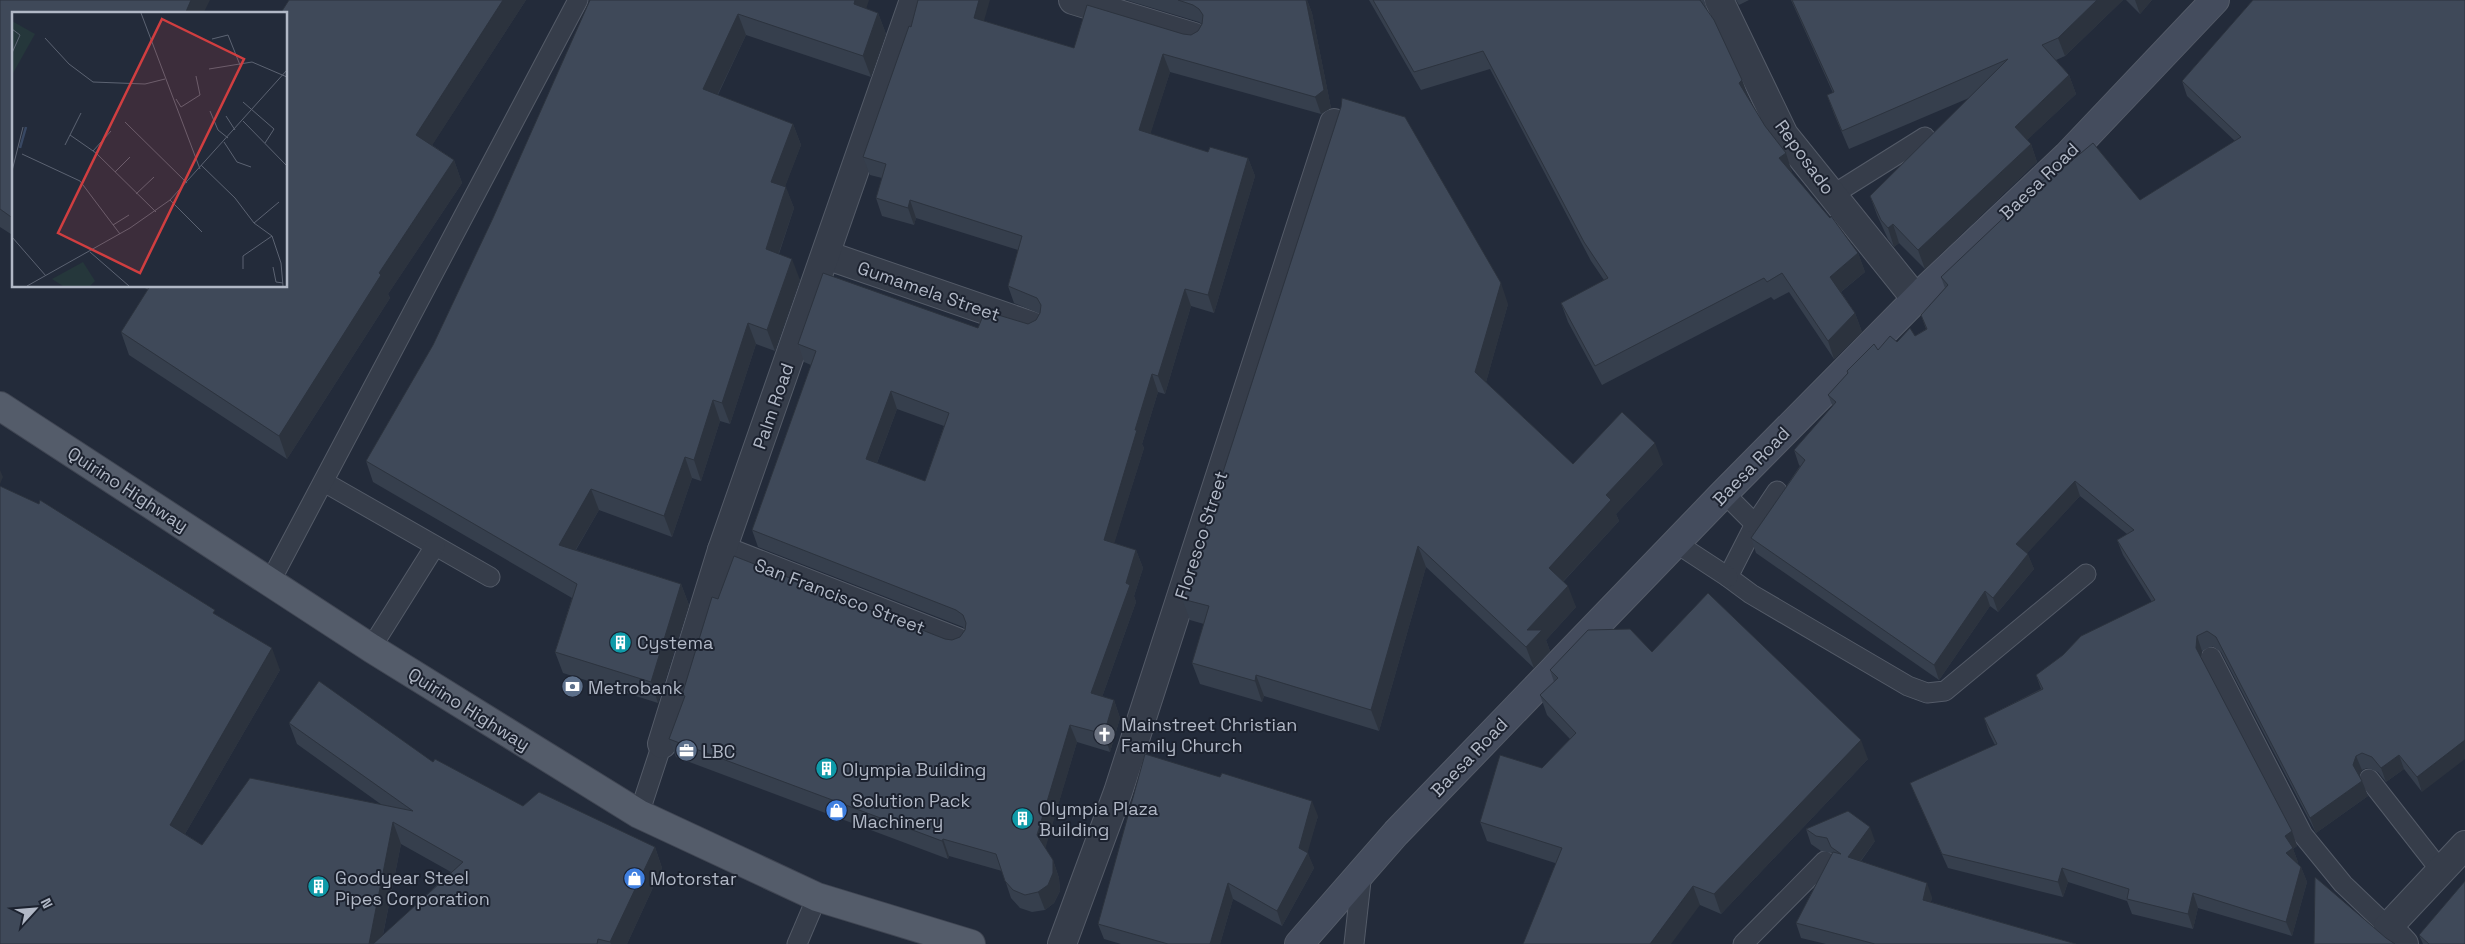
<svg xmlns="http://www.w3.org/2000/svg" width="2465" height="944" font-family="'Space Grotesk',sans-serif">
	<rect width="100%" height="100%" fill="#232b3a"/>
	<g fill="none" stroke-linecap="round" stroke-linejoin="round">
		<defs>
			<g id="lane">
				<polyline points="1842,189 1925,137"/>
				<polyline points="324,482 490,577"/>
				<polyline points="1777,491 1755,524 1728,577 1751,594 1908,686 1927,693 1945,691 2086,574"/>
				<polyline points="1724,493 1755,524"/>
				<polyline points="1676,543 1728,577"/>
				<polyline points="270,582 578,0"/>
				<polyline points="371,648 435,546"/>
				<polyline points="2211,657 2303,835 2343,884 2388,927"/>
				<polyline points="2369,779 2441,871"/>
				<polyline points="639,814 662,744"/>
				<polyline points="797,944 817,897"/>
				<polyline points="1354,944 1362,872"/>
				<polyline points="1743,944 1825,861"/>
			</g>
			<g id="street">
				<polyline points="1073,0 1194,37"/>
				<polyline points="1719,0 1784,135 1916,299"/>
				<polyline points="826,255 1032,326"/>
				<polyline points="722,550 957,642"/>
				<polyline points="662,744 722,550 914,0"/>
				<polyline points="1062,944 1118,792 1334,123"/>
				<polyline points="2404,944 2388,927 2465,845"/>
			</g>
			<polyline id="secondary" points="1299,944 1396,833 1724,493 1924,291 2067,156 2215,0"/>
			<polyline id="primary" points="0,406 371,648 639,814 817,897 971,944"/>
		</defs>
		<use href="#lane" stroke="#545b68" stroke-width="21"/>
		<use href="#street" stroke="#545b68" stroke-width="30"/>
		<use href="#secondary" stroke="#545b68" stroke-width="30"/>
		<use href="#primary" stroke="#404653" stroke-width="30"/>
		<use href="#lane" stroke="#363d4a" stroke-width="19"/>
		<use href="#street" stroke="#363d4a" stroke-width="28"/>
		<use href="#secondary" stroke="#444c5d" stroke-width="28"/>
		<use href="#primary" stroke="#545c6a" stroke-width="28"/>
	</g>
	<g fill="#363f4d" fill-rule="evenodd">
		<polygon points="0,0 14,14 14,236 0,227"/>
		<polygon points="289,0 526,0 432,145 454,160 462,183 388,294 390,298 287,459 129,355 121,332 148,290 142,286 286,286"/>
		<polygon points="590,0 867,9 878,13 886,34 871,77 746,35 718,95 793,124 801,145 785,186 794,208 779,254 800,280 775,351 756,344 730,424 720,421 701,481 692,478 672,537 599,510 576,550 681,584 689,605 658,703 563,673 555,652 572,598 373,482 366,461 433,345 493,218"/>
		<path d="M 1126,0 L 1307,0 L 1312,13 L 1331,108 L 1321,114 L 1170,72 L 1150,134 L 1208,152 L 1248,158 L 1255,176 L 1214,313 L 1191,306 L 1165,394 L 1158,392 L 1142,444 L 1144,448 L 1114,543 L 1136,550 L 1143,568 L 1134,596 L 1136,602 L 1102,697 L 1114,700 L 1120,718 L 1110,752 L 1077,742 L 1045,848 L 1053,860 L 1059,878 L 1060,891 L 1054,903 L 1045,910 L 1032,912 L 1020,908 L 1011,898 L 1002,871 L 949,856 L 948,859 L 676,757 L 669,739 L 684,700 L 682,695 L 718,599 L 945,639 L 952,640 L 960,637 L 965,630 L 963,627 L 758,547 L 752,530 L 811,365 L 804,362 L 798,344 L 1028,324 L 1036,320 L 1040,314 L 1014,303 L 1008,286 L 1018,250 L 916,218 L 914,225 L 882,216 L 876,198 L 882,178 L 870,175 L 863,157 L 911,27 L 984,21 L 1074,48 L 1183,34 L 1191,35 L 1198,31 L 1202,24 L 1199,22 ZM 897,409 L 944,426 L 925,481 L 877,463 Z"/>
		<polygon points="1369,0 1704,0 1708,12 1742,80 1749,99 1792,172 1791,173 1858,253 1865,272 1841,292 1855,313 1862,332 1834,359 1789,292 1774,300 1771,297 1602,385 1568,322 1561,303 1604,280 1591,261 1490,69 1421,90"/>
		<polygon points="1736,0 1749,0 1739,5"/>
		<polygon points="1791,0 2123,0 2065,56 2056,60 2069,75 2076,94 2027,140 2031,144 2037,162 1925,269 1899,243 1894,247 1888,239 1877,215 1870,196 1969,98 1849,149 1834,114 1827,95 1833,93"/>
		<polygon points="2126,0 2152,0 2140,14"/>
		<polygon points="2253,0 2422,792 2404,769 2386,782 2378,772 2367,768 2362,770 2359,776 2368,796 2316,833 2221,652 2212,646 2202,651 2201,658 2292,831 2297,846 2293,849 2298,862 2297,863 2301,867 2307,882 2292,936 2198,908 2193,929 2132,914 2127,901 2068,882 2063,897 1948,868 1916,797 1910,783 1995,745 1989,733 1984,718 2041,689 2036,675 2152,602 2123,555 2117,540 2127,534 2080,496 2027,553 2034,569 1998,612 1990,606 1939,680 1756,553 1751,538 1800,466 1799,465 1794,450 1833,407 1828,395 1848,374 1847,371 1878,350 1897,342 1915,336 1926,329 1921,315 1945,288 1941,277 2057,173 2140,200 2235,141 2187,96 2182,81"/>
		<polygon points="1508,304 1486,382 1573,464 1663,464 1616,514 1619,521 1563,582 1576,607 1546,640 1550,651 1534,668 1426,567 1379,731 1264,696 1262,702 1200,684 1192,663 1204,624 1190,620 1182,599"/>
		<path d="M 217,616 L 280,670 L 185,834 L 202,845 L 382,805 L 297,744 L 289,723 L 433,762 L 523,806 L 655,847 L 662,868 L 627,944 L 0,944 ZM 401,844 L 451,872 L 383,935 Z"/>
		<polygon points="1652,652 1868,759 1721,914 1700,905 1555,863 1487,841 1480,822 1542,768 1570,739 1547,715 1540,695 1554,682 1550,670"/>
		<polygon points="1318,816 1307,852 1314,868 1282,926 1233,899 1220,944 1121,944 1104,939 1098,924"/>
		<polygon points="1806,829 1875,841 1861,861 1932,897 1931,902 2076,944 1826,944 1801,938 1796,923 1832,853 1821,851 1811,844"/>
		<polygon points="2419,935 2465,944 2423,944"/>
	</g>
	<g fill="#2c333e">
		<polygon points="191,0 210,0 203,14 185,14"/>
		<polygon points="503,0 526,0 424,158 416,135"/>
		<polygon points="855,0 869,0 861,25 854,4"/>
		<polygon points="979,0 990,0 980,35 974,18"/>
		<polygon points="1306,0 1307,0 1312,13 1331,108 1321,114 1315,97"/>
		<polygon points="2097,0 2123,0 2065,56 2058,38"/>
		<polygon points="2135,0 2152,0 2140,14"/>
		<polygon points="878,13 886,34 871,77 863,56"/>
		<polygon points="738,14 746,35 710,110 703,89"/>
		<polygon points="1163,54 1170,72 1146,148 1139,130"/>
		<polygon points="2069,75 2076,94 2021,146 2015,127"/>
		<polygon points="1742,80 1749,99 1746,102 1739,83"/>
		<polygon points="793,124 801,145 779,203 771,182"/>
		<polygon points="2031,144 2037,162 1925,269 1918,250"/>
		<polygon points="1786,153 1792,172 1785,177 1779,158"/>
		<polygon points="1248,158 1255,176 1214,313 1208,295"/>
		<polygon points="454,160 462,183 388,294 390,298 287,459 279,436 379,273"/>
		<polygon points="786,187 794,208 773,270 766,249"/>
		<polygon points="910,200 916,218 914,225 908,208"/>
		<polygon points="1893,224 1899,243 1894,247 1888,228"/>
		<polygon points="1858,253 1865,272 1837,295 1830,277"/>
		<polygon points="792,259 800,280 775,351 767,330"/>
		<polygon points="1501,283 1508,304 1483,393 1475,372"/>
		<polygon points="1185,289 1191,306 1165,394 1158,376"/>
		<polygon points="1855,313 1862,332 1834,359 1828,341"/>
		<polygon points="748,323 756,344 730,424 722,403"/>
		<polygon points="1152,374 1158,392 1142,444 1144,448 1110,557 1104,540 1135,430"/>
		<polygon points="891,391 897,409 872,476 866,459"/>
		<polygon points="713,400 720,421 701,481 694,460"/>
		<polygon points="1655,443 1663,464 1616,514 1619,521 1556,589 1549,568 1606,495"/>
		<polygon points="685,457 692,478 672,537 664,516"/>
		<polygon points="0,470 3,477 0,484"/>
		<polygon points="2075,481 2080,496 2022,559 2016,544"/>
		<polygon points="591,489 599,510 566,566 559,545"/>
		<polygon points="1418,546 1426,567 1379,731 1371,710"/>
		<polygon points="1136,550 1143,568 1134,596 1136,602 1097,711 1091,693"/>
		<polygon points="2028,554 2034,569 1998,612 1993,598"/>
		<polygon points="681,584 689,605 658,703 651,682"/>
		<polygon points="1568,586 1576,607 1546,640 1550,651 1534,668 1526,647 1527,630"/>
		<polygon points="1985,591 1990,606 1939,680 1934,665"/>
		<polygon points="2197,636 2202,651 2201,662 2196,648"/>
		<polygon points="272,648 280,670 178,846 170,825"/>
		<polygon points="1256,675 1264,696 1262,702 1255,681"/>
		<polygon points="1114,700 1120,718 1110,752 1104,734"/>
		<polygon points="1070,725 1077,742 1044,853 1037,835"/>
		<polygon points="1861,740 1868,759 1721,914 1714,894"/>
		<polygon points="2465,740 2465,759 2422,792 2417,777"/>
		<polygon points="2399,755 2404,769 2386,782 2381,768"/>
		<polygon points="2356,756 2362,770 2358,780 2353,765"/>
		<polygon points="2362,781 2368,796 2316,833 2310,818"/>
		<polygon points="1312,801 1318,816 1307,855 1308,853 1314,868 1282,926 1277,911 1299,848"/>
		<polygon points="393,822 401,844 381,944 369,944"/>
		<polygon points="1870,827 1875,841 1853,871 1848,857"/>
		<polygon points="2292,831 2297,846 2293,849 2298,862 2291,868 2286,853 2285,836"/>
		<polygon points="943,839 949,856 948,859 942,841"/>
		<polygon points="655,847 662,868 627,944 611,944 610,942"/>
		<polygon points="1053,860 1059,878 1060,891 1054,903 1045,910 1038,892"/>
		<polygon points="2301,867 2307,882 2292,936 2286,922"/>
		<polygon points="2062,868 2068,882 2063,897 2058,882"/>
		<polygon points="1228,883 1233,899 1220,944 1210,944"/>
		<polygon points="1927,883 1932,897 1928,914 1923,900"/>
		<polygon points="1693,886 1700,905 1671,944 1650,944"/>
		<polygon points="2193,893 2198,908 2193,929 2188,914"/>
	</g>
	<g fill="#3f4959" stroke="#2c333e" fill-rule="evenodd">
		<polygon points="0,0 191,0 185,14 14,14 14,219 0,209"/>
		<polygon points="289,0 503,0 416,135 454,160 379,273 381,275 279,436 121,332 150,286 286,286 286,14 280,14"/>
		<polygon points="590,0 855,0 854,4 878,13 863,56 738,14 703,89 793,124 771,182 786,187 766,249 792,259 767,330 748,323 722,403 713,400 694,460 685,457 664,516 591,489 559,545 681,584 651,682 555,652 577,584 366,461 433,345 493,218"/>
		<path d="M 918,0 L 979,0 L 974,18 L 1074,48 L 1087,5 L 1183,34 L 1191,35 L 1198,31 L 1202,24 L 1203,15 L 1199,9 L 1193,5 L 1178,0 L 1306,0 L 1324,90 L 1315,97 L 1163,54 L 1139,130 L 1208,152 L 1210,147 L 1248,158 L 1208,295 L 1185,289 L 1158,376 L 1152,374 L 1135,430 L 1137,430 L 1104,540 L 1136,550 L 1126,583 L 1130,585 L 1091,693 L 1114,700 L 1104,734 L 1070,725 L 1037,835 L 1053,860 L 1053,873 L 1048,885 L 1038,892 L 1025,895 L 1013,890 L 1005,881 L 996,854 L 943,839 L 942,841 L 669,739 L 685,696 L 682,695 L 712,597 L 718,599 L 734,556 L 945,639 L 952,640 L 960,637 L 965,630 L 966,623 L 963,615 L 956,610 L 752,530 L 816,351 L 798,344 L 823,273 L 978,328 L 985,311 L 1028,324 L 1036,320 L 1040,313 L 1041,305 L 1037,298 L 1008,286 L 1022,236 L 910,200 L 908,208 L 876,198 L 886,164 L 863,157 L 909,26 L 911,27 ZM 891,391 L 949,413 L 925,481 L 866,459 Z"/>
		<polygon points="1373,0 1700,0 1714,20 1742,80 1739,83 1765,126 1786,153 1779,158 1830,218 1831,216 1858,253 1830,277 1855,313 1828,341 1782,273 1767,282 1764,278 1595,366 1561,303 1608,278 1584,242 1483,51 1414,72"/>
		<polygon points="1792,0 2097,0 2058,38 2042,45 2069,75 2015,127 2031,144 1918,250 1893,224 1888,228 1881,220 1870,196 2008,59 1842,131 1827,95 1834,92"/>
		<polygon points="2253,0 2465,0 2465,740 2417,777 2399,755 2381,768 2372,757 2362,753 2356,756 2353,765 2362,781 2310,818 2216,637 2207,631 2197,636 2196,648 2292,831 2285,836 2293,848 2286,853 2301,867 2286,922 2193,893 2188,914 2127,899 2129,889 2062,868 2058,882 1942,854 1910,783 1997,744 1984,718 2043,689 2036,675 2063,655 2081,636 2155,600 2117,540 2134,530 2075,481 2016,544 2028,554 1993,598 1985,591 1934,665 1751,538 1805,460 1794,450 1836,402 1828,395 1848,373 1847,371 1874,344 1878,350 1890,336 1897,342 1910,328 1915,336 1927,329 1921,315 1948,285 1941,277 2054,170 2057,173 2093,143 2140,200 2241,137 2182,81"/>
		<polygon points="1342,98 1405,117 1501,283 1475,372 1573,464 1622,412 1655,443 1606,495 1611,500 1549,568 1568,586 1527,630 1542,630 1526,647 1418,546 1371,710 1256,675 1255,681 1192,663 1209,606 1182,599 1341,107"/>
		<polygon points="0,486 39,504 40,500 215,610 213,613 272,648 170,825 202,845 250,778 413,811 289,723 319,681 433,762 435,759 523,806 539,792 655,847 610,942 598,939 597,944 373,944 463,862 393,822 369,944 0,944"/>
		<polygon points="1708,593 1861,740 1714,894 1693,886 1650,944 1523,944 1562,848 1480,822 1500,755 1542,768 1576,733 1540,695 1558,678 1550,670 1588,630 1630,629 1652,652"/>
		<polygon points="1145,754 1220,777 1222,773 1312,801 1299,848 1308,853 1277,911 1228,883 1210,944 1168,944 1098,924"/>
		<polygon points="1848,811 1870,827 1848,857 1927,883 1923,900 2076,944 1875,944 1796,923 1833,852 1841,854 1831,847 1827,838 1816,836 1806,829"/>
		<polygon points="2315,877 2386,938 2395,944 2314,944"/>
		<polygon points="2465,881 2465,944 2429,944 2419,935"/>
	</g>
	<defs>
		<symbol id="building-disc" viewBox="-11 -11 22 22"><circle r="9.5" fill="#0f9aa8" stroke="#1c222f"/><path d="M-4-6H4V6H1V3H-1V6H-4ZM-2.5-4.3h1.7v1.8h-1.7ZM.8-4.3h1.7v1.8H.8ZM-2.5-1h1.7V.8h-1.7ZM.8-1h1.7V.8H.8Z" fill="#fff"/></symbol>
		<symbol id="bank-disc" viewBox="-11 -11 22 22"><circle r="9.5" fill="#5c6f8a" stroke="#1c222f"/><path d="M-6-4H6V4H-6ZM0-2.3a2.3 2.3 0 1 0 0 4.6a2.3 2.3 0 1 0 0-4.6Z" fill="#fff"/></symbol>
		<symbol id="church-disc" viewBox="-11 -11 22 22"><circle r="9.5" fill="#6b7280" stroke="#1c222f"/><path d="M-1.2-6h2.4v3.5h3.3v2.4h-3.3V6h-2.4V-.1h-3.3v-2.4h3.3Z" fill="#fff"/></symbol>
		<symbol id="office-disc" viewBox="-11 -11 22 22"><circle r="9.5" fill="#5c6f8a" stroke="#1c222f"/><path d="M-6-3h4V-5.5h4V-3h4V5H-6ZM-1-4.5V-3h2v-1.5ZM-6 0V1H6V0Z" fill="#fff"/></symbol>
		<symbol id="shop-disc" viewBox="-11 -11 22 22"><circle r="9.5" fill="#3f7fe0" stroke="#1c222f"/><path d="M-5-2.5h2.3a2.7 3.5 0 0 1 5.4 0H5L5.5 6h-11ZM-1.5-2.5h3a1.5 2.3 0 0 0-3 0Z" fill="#fff"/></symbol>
	</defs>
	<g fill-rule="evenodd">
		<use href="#building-disc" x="608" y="630" width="25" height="25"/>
		<use href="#bank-disc" x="560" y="674" width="25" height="25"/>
		<use href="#church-disc" x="1092" y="722" width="25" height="25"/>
		<use href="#office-disc" x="674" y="738" width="25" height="25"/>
		<use href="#building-disc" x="814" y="756" width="25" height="25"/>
		<use href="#shop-disc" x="824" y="798" width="25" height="25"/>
		<use href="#building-disc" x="1010" y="806" width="25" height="25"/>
		<use href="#shop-disc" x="622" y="866" width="25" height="25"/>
		<use href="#building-disc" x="306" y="874" width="25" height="25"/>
	</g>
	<g text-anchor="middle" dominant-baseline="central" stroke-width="4" stroke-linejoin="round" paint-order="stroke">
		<g font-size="18" fill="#b1b8c6" stroke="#1c222f">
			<text transform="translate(1805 157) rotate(54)">Reposado</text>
			<text transform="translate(2039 181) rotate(-44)">Baesa Road</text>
			<text transform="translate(929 291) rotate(19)">Gumamela Street</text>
			<text transform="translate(773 406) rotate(-71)">Palm Road</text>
			<text transform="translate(1751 466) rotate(-46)">Baesa Road</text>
			<text transform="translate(128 489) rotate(33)">Quirino Highway</text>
			<text transform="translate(1201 535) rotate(-72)">Floresco Street</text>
			<text transform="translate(840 596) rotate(21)">San Francisco Street</text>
			<text transform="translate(469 709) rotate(32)">Quirino Highway</text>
			<text transform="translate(1469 757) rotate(-46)">Baesa Road</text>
		</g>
		<g font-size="18" fill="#b1b8c6" stroke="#1c222f" text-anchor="start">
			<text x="637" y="642">Cystema</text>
			<text x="588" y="687">Metrobank</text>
			<text x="1121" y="724">Mainstreet Christian<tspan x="1121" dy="21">Family Church</tspan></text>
			<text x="702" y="751">LBC</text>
			<text x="842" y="769">Olympia Building</text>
			<text x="852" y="800">Solution Pack<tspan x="852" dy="21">Machinery</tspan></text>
			<text x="1039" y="808">Olympia Plaza<tspan x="1039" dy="21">Building</tspan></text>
			<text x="335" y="877">Goodyear Steel<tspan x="335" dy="21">Pipes Corporation</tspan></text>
			<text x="650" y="878">Motorstar</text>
		</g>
	</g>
	<g transform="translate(12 12)">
		<rect width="275" height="275" fill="#232b3a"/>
		<path d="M 71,250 L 83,269 L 78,274 L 51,274 L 40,267 Z" fill="#25373b"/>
		<path d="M 0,9 L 23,22 L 0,63 Z" fill="#25373b"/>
		<path fill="none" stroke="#384863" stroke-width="2.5" d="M 8,136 L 14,115"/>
		<path fill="none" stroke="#5c6372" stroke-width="1" d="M 129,1 L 188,157M 0,17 L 8,23 L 0,41M 33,26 L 57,52 L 81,70 L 133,72 L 153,67M 200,27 L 216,23 L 228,53M 197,57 L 240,50 L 275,65M 164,87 L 169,95 L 188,83 L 184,64M 231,90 L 262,117 L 253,131M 198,99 L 206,118 L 216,126M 214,104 L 223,118M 231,109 L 275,154M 113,110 L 175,171M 58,123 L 84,141 L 144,200M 212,130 L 225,150 L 239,155M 53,133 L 69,101M 81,139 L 99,119M 10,142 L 68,169 L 108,222M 189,153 L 223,186 L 242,211 L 260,224 L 269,251 L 271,274M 0,159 L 11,115M 103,160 L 118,145M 124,182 L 142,165M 158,188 L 190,220M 242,211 L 267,190M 101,213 L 117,203M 0,225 L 34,264M 78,240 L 117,274M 261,255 L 264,270 L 271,271M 231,257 L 231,244 L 260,224M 15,274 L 118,216 L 158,188 L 275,58"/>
		<path fill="#d03e40" fill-opacity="0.15" stroke="#d03e40" stroke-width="2.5" d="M 150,7 L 232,47 L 128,261 L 46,221 Z"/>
		<rect width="275" height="275" fill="none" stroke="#b1b8c6" stroke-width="2.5"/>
	</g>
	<g transform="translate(35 909) rotate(64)" stroke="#1c222f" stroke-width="4" paint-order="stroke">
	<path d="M0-4L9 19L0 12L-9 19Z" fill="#b1b8c6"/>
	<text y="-8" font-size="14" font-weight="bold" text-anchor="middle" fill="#b1b8c6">N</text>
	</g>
</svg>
